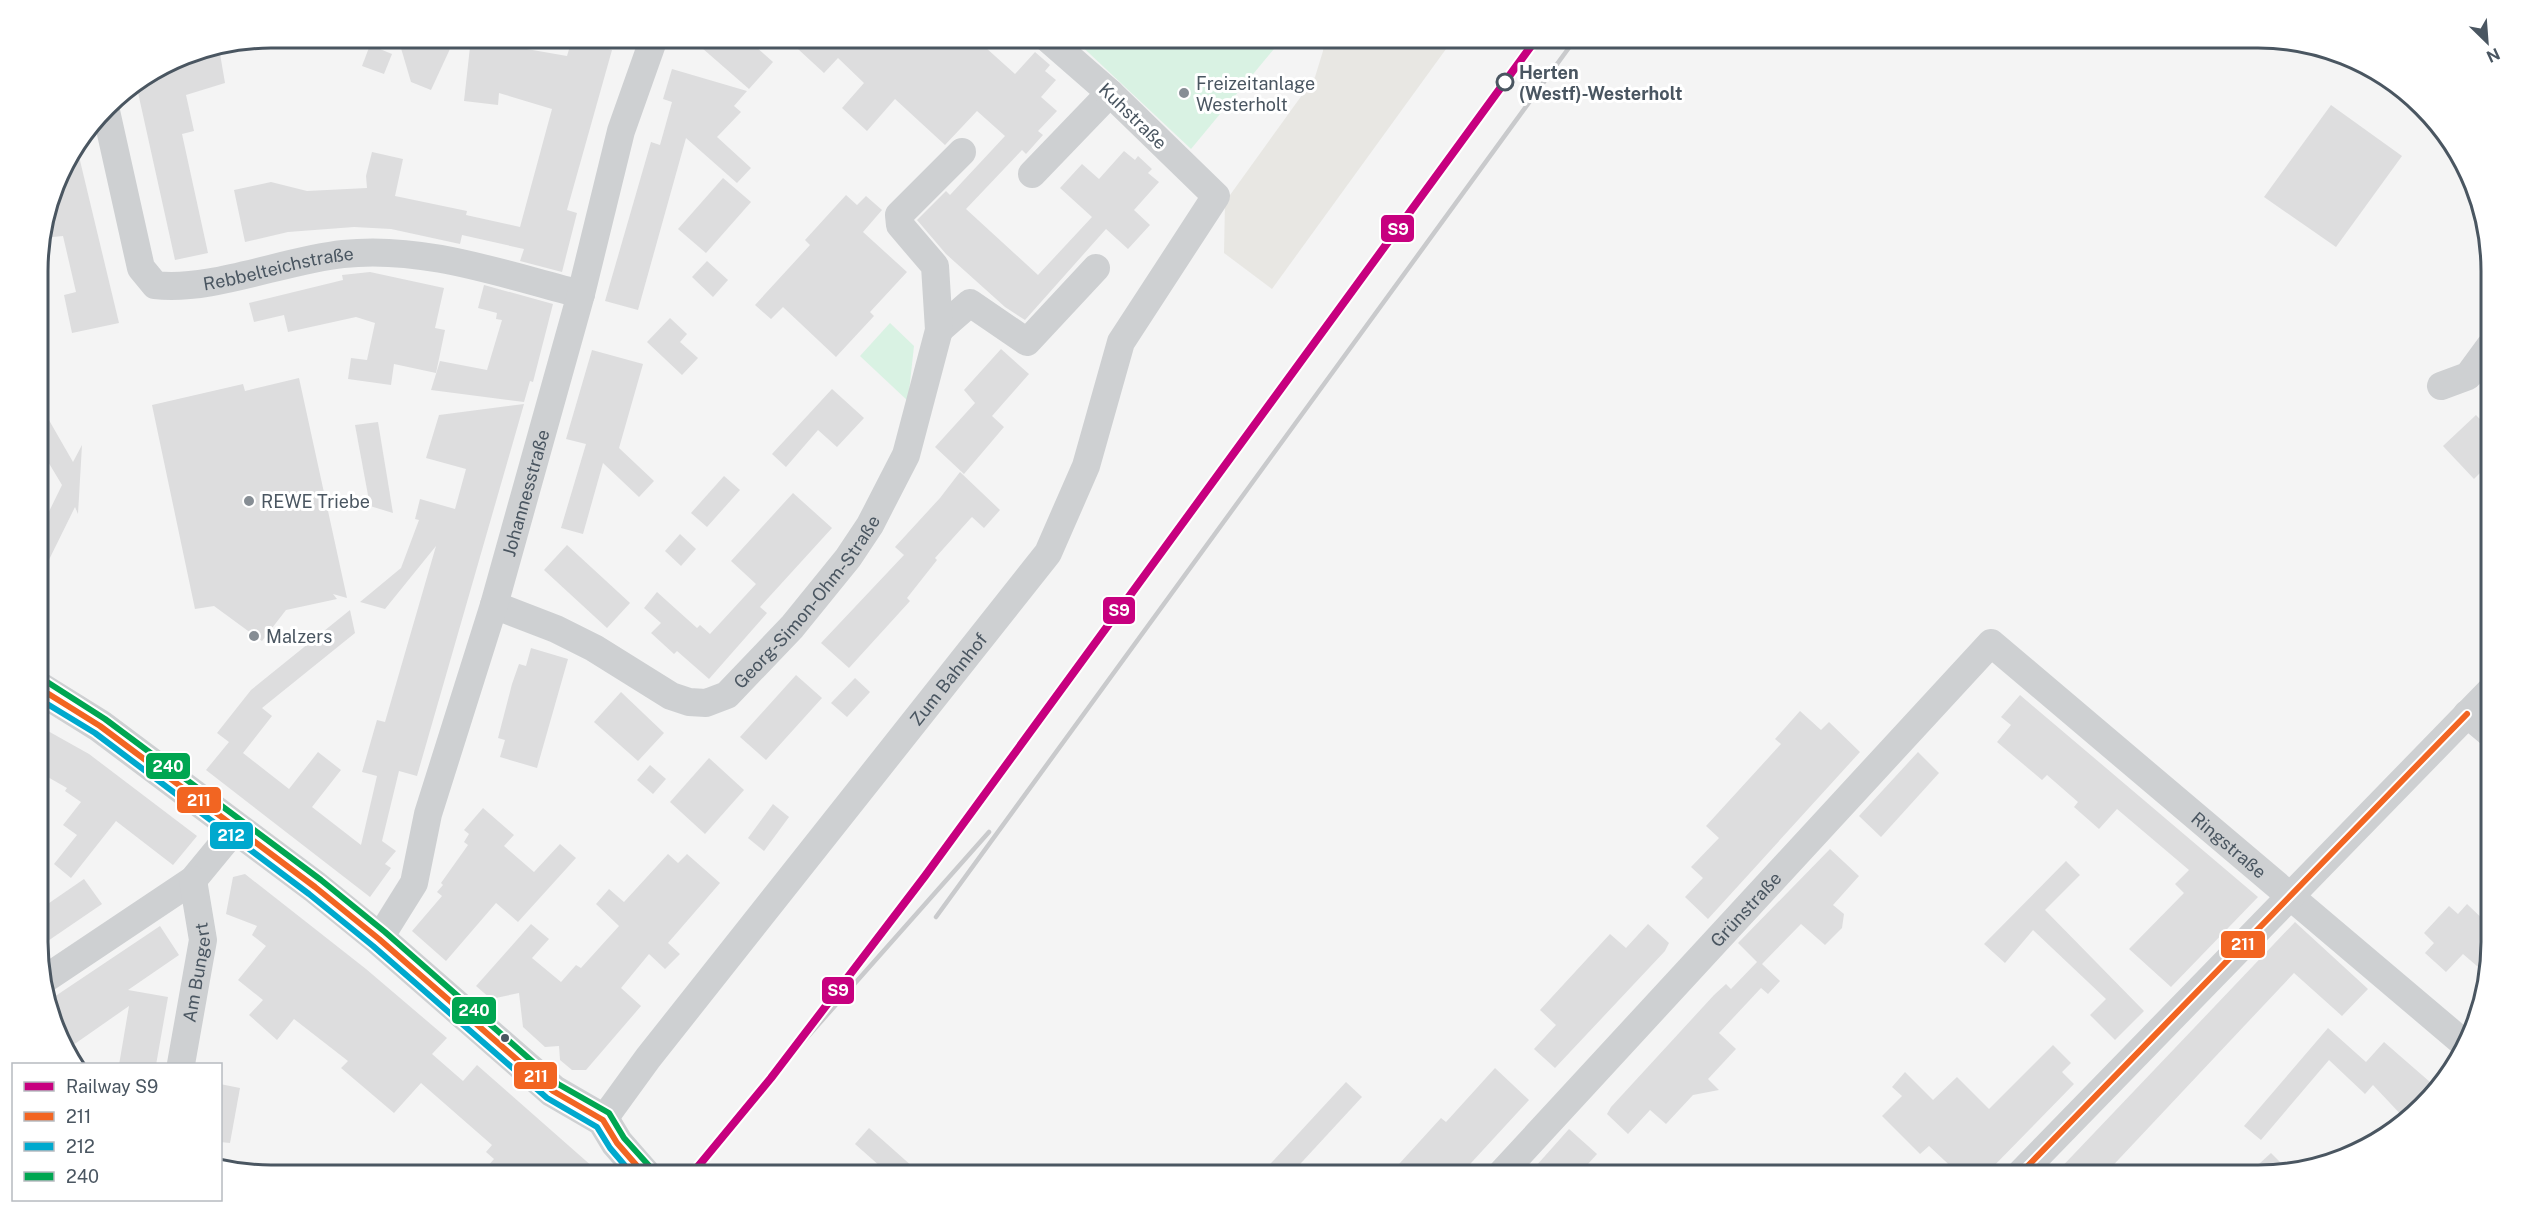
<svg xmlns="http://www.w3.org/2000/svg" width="2529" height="1213" font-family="'Public Sans',sans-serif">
	<rect width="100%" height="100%" fill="#f4f4f4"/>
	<polygon fill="#e8e7e3" points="1324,38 1454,38 1272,289 1224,253 1225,202 1315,77 1323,51"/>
	<g fill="#d9f2e3">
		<polygon points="1073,38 1283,38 1191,149"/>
		<polygon points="890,323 914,346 908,401 860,356"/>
	</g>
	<g fill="#ddddde">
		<polygon points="398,38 455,38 431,90 411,82"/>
		<polygon points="471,38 522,41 521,48 567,56 572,39 612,50 567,210 577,213 562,272 520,261 524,249 462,235 460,244 391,229 354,227 288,232 245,242 234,190 271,182 307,191 367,188 366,176 372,152 403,159 395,196 467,211 466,215 520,227 552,109 499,93 498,105 464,101"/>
		<polygon points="711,38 746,38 773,62 749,89 702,48"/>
		<polygon points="786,38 975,38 1015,74 1035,52 1050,65 1045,71 1056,80 1041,97 1057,111 1038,131 1043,135 1026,154 1022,150 966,209 1038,275 1092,217 1060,188 1082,164 1099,179 1124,151 1135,160 1138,156 1152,169 1148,173 1159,182 1134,210 1150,225 1128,249 1106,229 1025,320 1005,307 946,254 917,220 946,191 950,195 1005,136 977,111 945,145 895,99 867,131 842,108 864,83 838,58 824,73"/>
		<polygon points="370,45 392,54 384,74 362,66"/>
		<polygon points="219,48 225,83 186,95 194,131 182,134 208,253 175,260 137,88 144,86 142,80 153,73 178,67 176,59 182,55"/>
		<polygon points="672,69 747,91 734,106 741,112 717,137 751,168 737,183 686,138 638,310 605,301 651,142 660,145 672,102 663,99"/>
		<polygon points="2331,105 2402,156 2336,247 2264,197"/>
		<polygon points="77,148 119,323 72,333 64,295 76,292 63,236 43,238 61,168"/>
		<polygon points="723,178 751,202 706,253 678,229"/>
		<polygon points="846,195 857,205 866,196 882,210 863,232 907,272 870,312 874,316 836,357 783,307 771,319 755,305 810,245 805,240"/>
		<polygon points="707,261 728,280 713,297 692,277"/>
		<polygon points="370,272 444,288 435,328 445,330 436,373 394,364 391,385 348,379 351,358 367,360 375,323 356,317 288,332 284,315 254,322 249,303 343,280 342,275"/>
		<polygon points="484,285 553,304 533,382 530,381 524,402 431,390 440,361 487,370 502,320 496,319 497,313 478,308"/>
		<polygon points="670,318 687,334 680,342 698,358 682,375 647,342"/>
		<polygon points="1001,349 1029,374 992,416 1004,427 964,474 935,447 975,403 964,390"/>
		<polygon points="592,350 643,364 619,448 654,481 639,497 603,463 583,534 561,528 586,444 566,439"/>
		<polygon points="299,378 347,598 333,594 337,599 286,610 262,641 214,606 195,609 152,405 243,384 245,391"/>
		<polygon points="832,389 864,418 837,447 818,430 786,467 772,454"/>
		<polygon points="38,401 73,462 82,445 78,514 75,507 39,580 39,532 62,485 38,445"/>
		<polygon points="524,404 417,776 399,771 382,841 396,851 385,864 391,868 370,897 206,770 229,742 217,733 251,690 350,610 355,633 262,708 272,716 243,753 289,789 318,752 341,770 312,807 361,845 377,776 362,772 377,720 385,722 436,546 385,609 360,602 401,568 419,520 415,519 420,499 455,509 466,469 426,458 439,415"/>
		<polygon points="2476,415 2490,430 2490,463 2474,479 2443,446"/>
		<polygon points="378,422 393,513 370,506 355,425"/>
		<polygon points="960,472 1000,510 984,528 972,517 970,519 935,558 937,560 907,598 910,601 849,668 821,643 904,555 895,547 940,498"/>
		<polygon points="724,476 740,490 707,527 691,513"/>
		<polygon points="793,493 832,528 760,607 767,613 709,679 677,651 674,654 651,633 661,623 644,608 657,592 697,628 700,625 710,634 756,584 731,561"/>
		<polygon points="680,534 696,549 681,566 665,551"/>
		<polygon points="567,545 630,603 607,628 544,570"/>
		<polygon points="531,648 568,659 537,768 500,757 505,740 498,738 512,684 519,664 526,666"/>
		<polygon points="796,675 822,698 766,760 740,737"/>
		<polygon points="855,678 870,692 847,717 831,703"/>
		<polygon points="621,692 664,733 638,761 594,722"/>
		<polygon points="2020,695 2258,897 2171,987 2129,949 2184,893 2175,884 2189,870 2117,809 2099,829 2074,807 2078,802 2047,775 2042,780 1997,742 2011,725 2001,717"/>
		<polygon points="1800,711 1821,730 1829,722 1860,752 1708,919 1685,897 1703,878 1691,867 1719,838 1706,826 1781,744 1775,739"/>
		<polygon points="39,726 89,754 197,836 173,865 116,821 71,878 54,864 77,835 63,825 81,802 65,791 67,788 39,772"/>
		<polygon points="1918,752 1939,773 1881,837 1859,816"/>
		<polygon points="709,758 744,790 705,834 670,802"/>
		<polygon points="650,765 666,779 653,794 637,780"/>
		<polygon points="773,804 789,817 764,851 748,838"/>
		<polygon points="483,808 514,835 504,846 534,872 560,844 576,858 518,922 496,903 446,961 412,931 442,896 437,892 443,885 441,883 468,845 464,842 469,834 464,830"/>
		<polygon points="1830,849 1859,876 1833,905 1844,914 1842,928 1825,945 1801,924 1762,964 1780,981 1768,994 1761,988 1719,1033 1736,1049 1708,1079 1719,1090 1693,1095 1666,1124 1650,1110 1628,1134 1607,1114 1611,1107 1714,995 1726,984 1731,989 1757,962 1738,943"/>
		<polygon points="668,854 678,863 687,854 720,883 668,943 680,954 665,969 649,954 621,988 641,1006 586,1070 572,1070 560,1060 559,1046 545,1047 523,1027 519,993 491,999 476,986 531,924 549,939 532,958 561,982 576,965 581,968 619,926 596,904 609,889 624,902"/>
		<polygon points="2066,861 2080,875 2045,910 2144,1011 2115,1040 2090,1015 2106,999 2033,930 2005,963 1984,944"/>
		<polygon points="245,874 366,969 447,1038 432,1054 463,1081 477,1065 602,1175 480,1175 494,1159 486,1152 492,1145 421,1083 394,1113 341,1068 348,1061 294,1019 277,1040 249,1015 263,1000 238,980 266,946 252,935 257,926 226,914 233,877"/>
		<polygon points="84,879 102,904 39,947 39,910"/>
		<polygon points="2467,904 2491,927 2492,942 2484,972 2463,954 2446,972 2425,953 2434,943 2424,933 2449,906 2458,914"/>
		<polygon points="2295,922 2368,989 2342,1016 2294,973 2104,1175 2054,1175"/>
		<polygon points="1648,924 1669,943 1665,951 1555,1068 1534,1049 1556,1025 1540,1010 1610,934 1626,948"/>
		<polygon points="160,926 179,955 128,990 168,997 156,1065 119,1065 129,1006 66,1050 54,1027 62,1022 48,1001"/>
		<polygon points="2328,1028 2366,1062 2384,1042 2438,1089 2406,1120 2373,1085 2365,1094 2329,1060 2261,1140 2244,1126"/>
		<polygon points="2053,1045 2071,1063 2062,1072 2074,1084 1985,1175 1960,1175 1929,1146 1920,1154 1882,1116 1902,1096 1892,1087 1905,1072 1933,1100 1957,1077 1989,1109"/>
		<polygon points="1495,1068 1529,1100 1460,1175 1389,1175 1441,1118 1446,1122"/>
		<polygon points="1346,1082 1362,1097 1290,1175 1260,1175"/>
		<polygon points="220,1084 240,1088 230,1143 220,1142"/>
		<polygon points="869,1128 922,1175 890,1175 855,1144"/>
		<polygon points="1569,1129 1597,1154 1578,1175 1528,1175"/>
		<polygon points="2271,1153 2290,1172 2247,1175"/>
	</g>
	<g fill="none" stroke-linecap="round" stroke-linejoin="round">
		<g stroke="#ced0d2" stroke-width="28">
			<path id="s1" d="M 106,111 L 141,268 L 155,285 C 210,292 285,260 343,254 C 423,245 505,275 581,294"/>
			<polyline points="1032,174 1110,93"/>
			<polyline points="939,330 970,303 1027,342 1096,268"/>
			<polyline points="2441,386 2468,376 2490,346"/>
			<path id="s2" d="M 494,605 L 556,629 L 594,648 L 671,696 L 689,702 L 706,703 L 727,695 L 792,627 L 848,558 L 870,525 L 906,455 L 939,330 L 935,266 L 900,225 L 899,215 L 962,152"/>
			<polyline points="2467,714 2491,734"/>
			<path id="s3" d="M 379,939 L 414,883 L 428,814 L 494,605 L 581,294 L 621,131 L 654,38"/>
			<polyline points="42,981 193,880 235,829"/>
			<path id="s4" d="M 181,1064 L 203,940 L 193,880"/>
			<path id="s5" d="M 603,1120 L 648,1058 L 1048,553 L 1086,466 L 1121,342 L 1216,196 L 1110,93 L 1047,38"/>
			<path id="s6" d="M 1500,1175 L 1991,643 L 2467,1046"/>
			<polyline points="2019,1175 2491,690"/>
		</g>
		<polyline stroke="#ced0d2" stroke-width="33" points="39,688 100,726 315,887 379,939 553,1091 603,1120 617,1143 645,1175"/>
		<g stroke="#c9cacc" stroke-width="4.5">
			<polyline points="936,917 1576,38"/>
			<polyline points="771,1078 989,832"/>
		</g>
		<defs>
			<g id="bus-1">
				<polyline points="39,688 100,726 315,887 379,939 553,1091 603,1120 617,1143 645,1175"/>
				<polyline points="2019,1175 2467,714"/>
			</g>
			<polyline id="bus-2" points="39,699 95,733 309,894 373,946 547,1098 597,1127 610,1148 633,1175"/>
			<polyline id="bus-3" points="44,680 105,719 321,880 385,932 558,1084 609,1113 624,1138 652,1169"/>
		</defs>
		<use href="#bus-1" stroke="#fff" stroke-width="10"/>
		<use href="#bus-2" stroke="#fff" stroke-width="10"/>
		<use href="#bus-3" stroke="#fff" stroke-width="10"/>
		<use href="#bus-1" stroke="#f26522" stroke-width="6"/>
		<use href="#bus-2" stroke="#00a9ce" stroke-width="6"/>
		<use href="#bus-3" stroke="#00a651" stroke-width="6"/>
		<defs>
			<polyline id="rail-1" points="691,1175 771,1078 925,876 1537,38"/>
		</defs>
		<use href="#rail-1" stroke="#fff" stroke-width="12"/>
		<use href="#rail-1" stroke="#c7007f" stroke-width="8"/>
	</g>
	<circle fill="#fff" stroke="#4a5661" stroke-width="3" cx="1505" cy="82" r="8"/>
	<g fill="#868d94" stroke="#fff" stroke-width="2">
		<circle cx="1184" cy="93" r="6"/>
		<circle cx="249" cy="501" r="6"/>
		<circle cx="254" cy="636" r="6"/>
	</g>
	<circle fill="#4a5661" stroke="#fff" stroke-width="2" cx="505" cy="1038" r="5"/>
	<g text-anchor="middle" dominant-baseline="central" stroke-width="6" stroke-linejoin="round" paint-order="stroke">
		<g font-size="18" font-weight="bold" fill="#4a5661" stroke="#fff" text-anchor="start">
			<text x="1519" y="72">Herten<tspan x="1519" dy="21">(Westf)-Westerholt</tspan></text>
		</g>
		<g font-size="18" fill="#4a5661" stroke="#fff" text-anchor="start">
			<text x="1196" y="83">Freizeitanlage<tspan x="1196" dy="21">Westerholt</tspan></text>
			<text x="261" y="501">REWE Triebe</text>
			<text x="266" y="636">Malzers</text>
		</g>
		<g font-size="18" fill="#4a5661" stroke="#fff">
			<text transform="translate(1133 116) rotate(44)">Kuhstraße</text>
			<text stroke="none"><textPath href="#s1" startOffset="308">Rebbelteichstraße</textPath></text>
			<text stroke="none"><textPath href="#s3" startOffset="472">Johannesstraße</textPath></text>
			<text stroke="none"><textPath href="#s2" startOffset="381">Georg-Simon-Ohm-Straße</textPath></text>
			<text stroke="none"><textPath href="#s5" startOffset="560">Zum Bahnhof</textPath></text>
			<text stroke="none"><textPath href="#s6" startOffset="1036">Ringstraße</textPath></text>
			<text stroke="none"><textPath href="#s6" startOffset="362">Grünstraße</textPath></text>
			<text stroke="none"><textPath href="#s4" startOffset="93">Am Bungert</textPath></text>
		</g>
	</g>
	<path d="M0 0H2529V1213H0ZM271 48H2258A223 223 0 0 1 2481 271V942A223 223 0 0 1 2258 1165H271A223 223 0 0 1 48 942V271A223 223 0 0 1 271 48Z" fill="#fff" fill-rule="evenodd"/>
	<path fill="none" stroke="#4a5661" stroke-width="3" d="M271 48H2258A223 223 0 0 1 2481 271V942A223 223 0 0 1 2258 1165H271A223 223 0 0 1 48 942V271A223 223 0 0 1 271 48Z"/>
	<g stroke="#fff" stroke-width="2">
		<rect x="1380" y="214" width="35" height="29" rx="6" fill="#c7007f"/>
		<rect x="1102" y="596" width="34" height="29" rx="6" fill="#c7007f"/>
		<rect x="145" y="752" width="46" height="28" rx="6" fill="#00a651"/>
		<rect x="176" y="786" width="46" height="28" rx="6" fill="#f26522"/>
		<rect x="209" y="821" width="45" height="29" rx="6" fill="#00a9ce"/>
		<rect x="2220" y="930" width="46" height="29" rx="6" fill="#f26522"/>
		<rect x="821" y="976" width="34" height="29" rx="6" fill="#c7007f"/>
		<rect x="451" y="996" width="46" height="29" rx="6" fill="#00a651"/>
		<rect x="513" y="1061" width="45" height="29" rx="6" fill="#f26522"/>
	</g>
	<g font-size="16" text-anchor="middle" font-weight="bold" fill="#fff">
		<text x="1398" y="235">S9</text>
		<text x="1119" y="616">S9</text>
		<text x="168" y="772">240</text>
		<text x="199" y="806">211</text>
		<text x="231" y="841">212</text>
		<text x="2243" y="950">211</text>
		<text x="838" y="996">S9</text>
		<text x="474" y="1016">240</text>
		<text x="536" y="1082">211</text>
	</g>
	<rect x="12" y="1063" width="210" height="138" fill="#ffffff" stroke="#b7bbc0" stroke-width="1.5"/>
	<rect x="24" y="1082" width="30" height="9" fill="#c7007f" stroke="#b7bbc0" stroke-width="1.5"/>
	<text x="66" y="1093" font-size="18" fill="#4a5661">Railway S9</text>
	<rect x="24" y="1112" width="30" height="9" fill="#f26522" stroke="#b7bbc0" stroke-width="1.5"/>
	<text x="66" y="1123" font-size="18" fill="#4a5661">211</text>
	<rect x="24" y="1142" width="30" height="9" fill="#00a9ce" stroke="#b7bbc0" stroke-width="1.5"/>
	<text x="66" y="1153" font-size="18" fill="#4a5661">212</text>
	<rect x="24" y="1172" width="30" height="9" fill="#00a651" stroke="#b7bbc0" stroke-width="1.5"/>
	<text x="66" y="1183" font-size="18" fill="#4a5661">240</text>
	<g transform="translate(2487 42) rotate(155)" stroke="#ffffff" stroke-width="4.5" paint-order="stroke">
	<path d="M0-4.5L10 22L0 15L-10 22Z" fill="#4a5661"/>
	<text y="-9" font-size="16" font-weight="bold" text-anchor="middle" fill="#4a5661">N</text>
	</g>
</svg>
